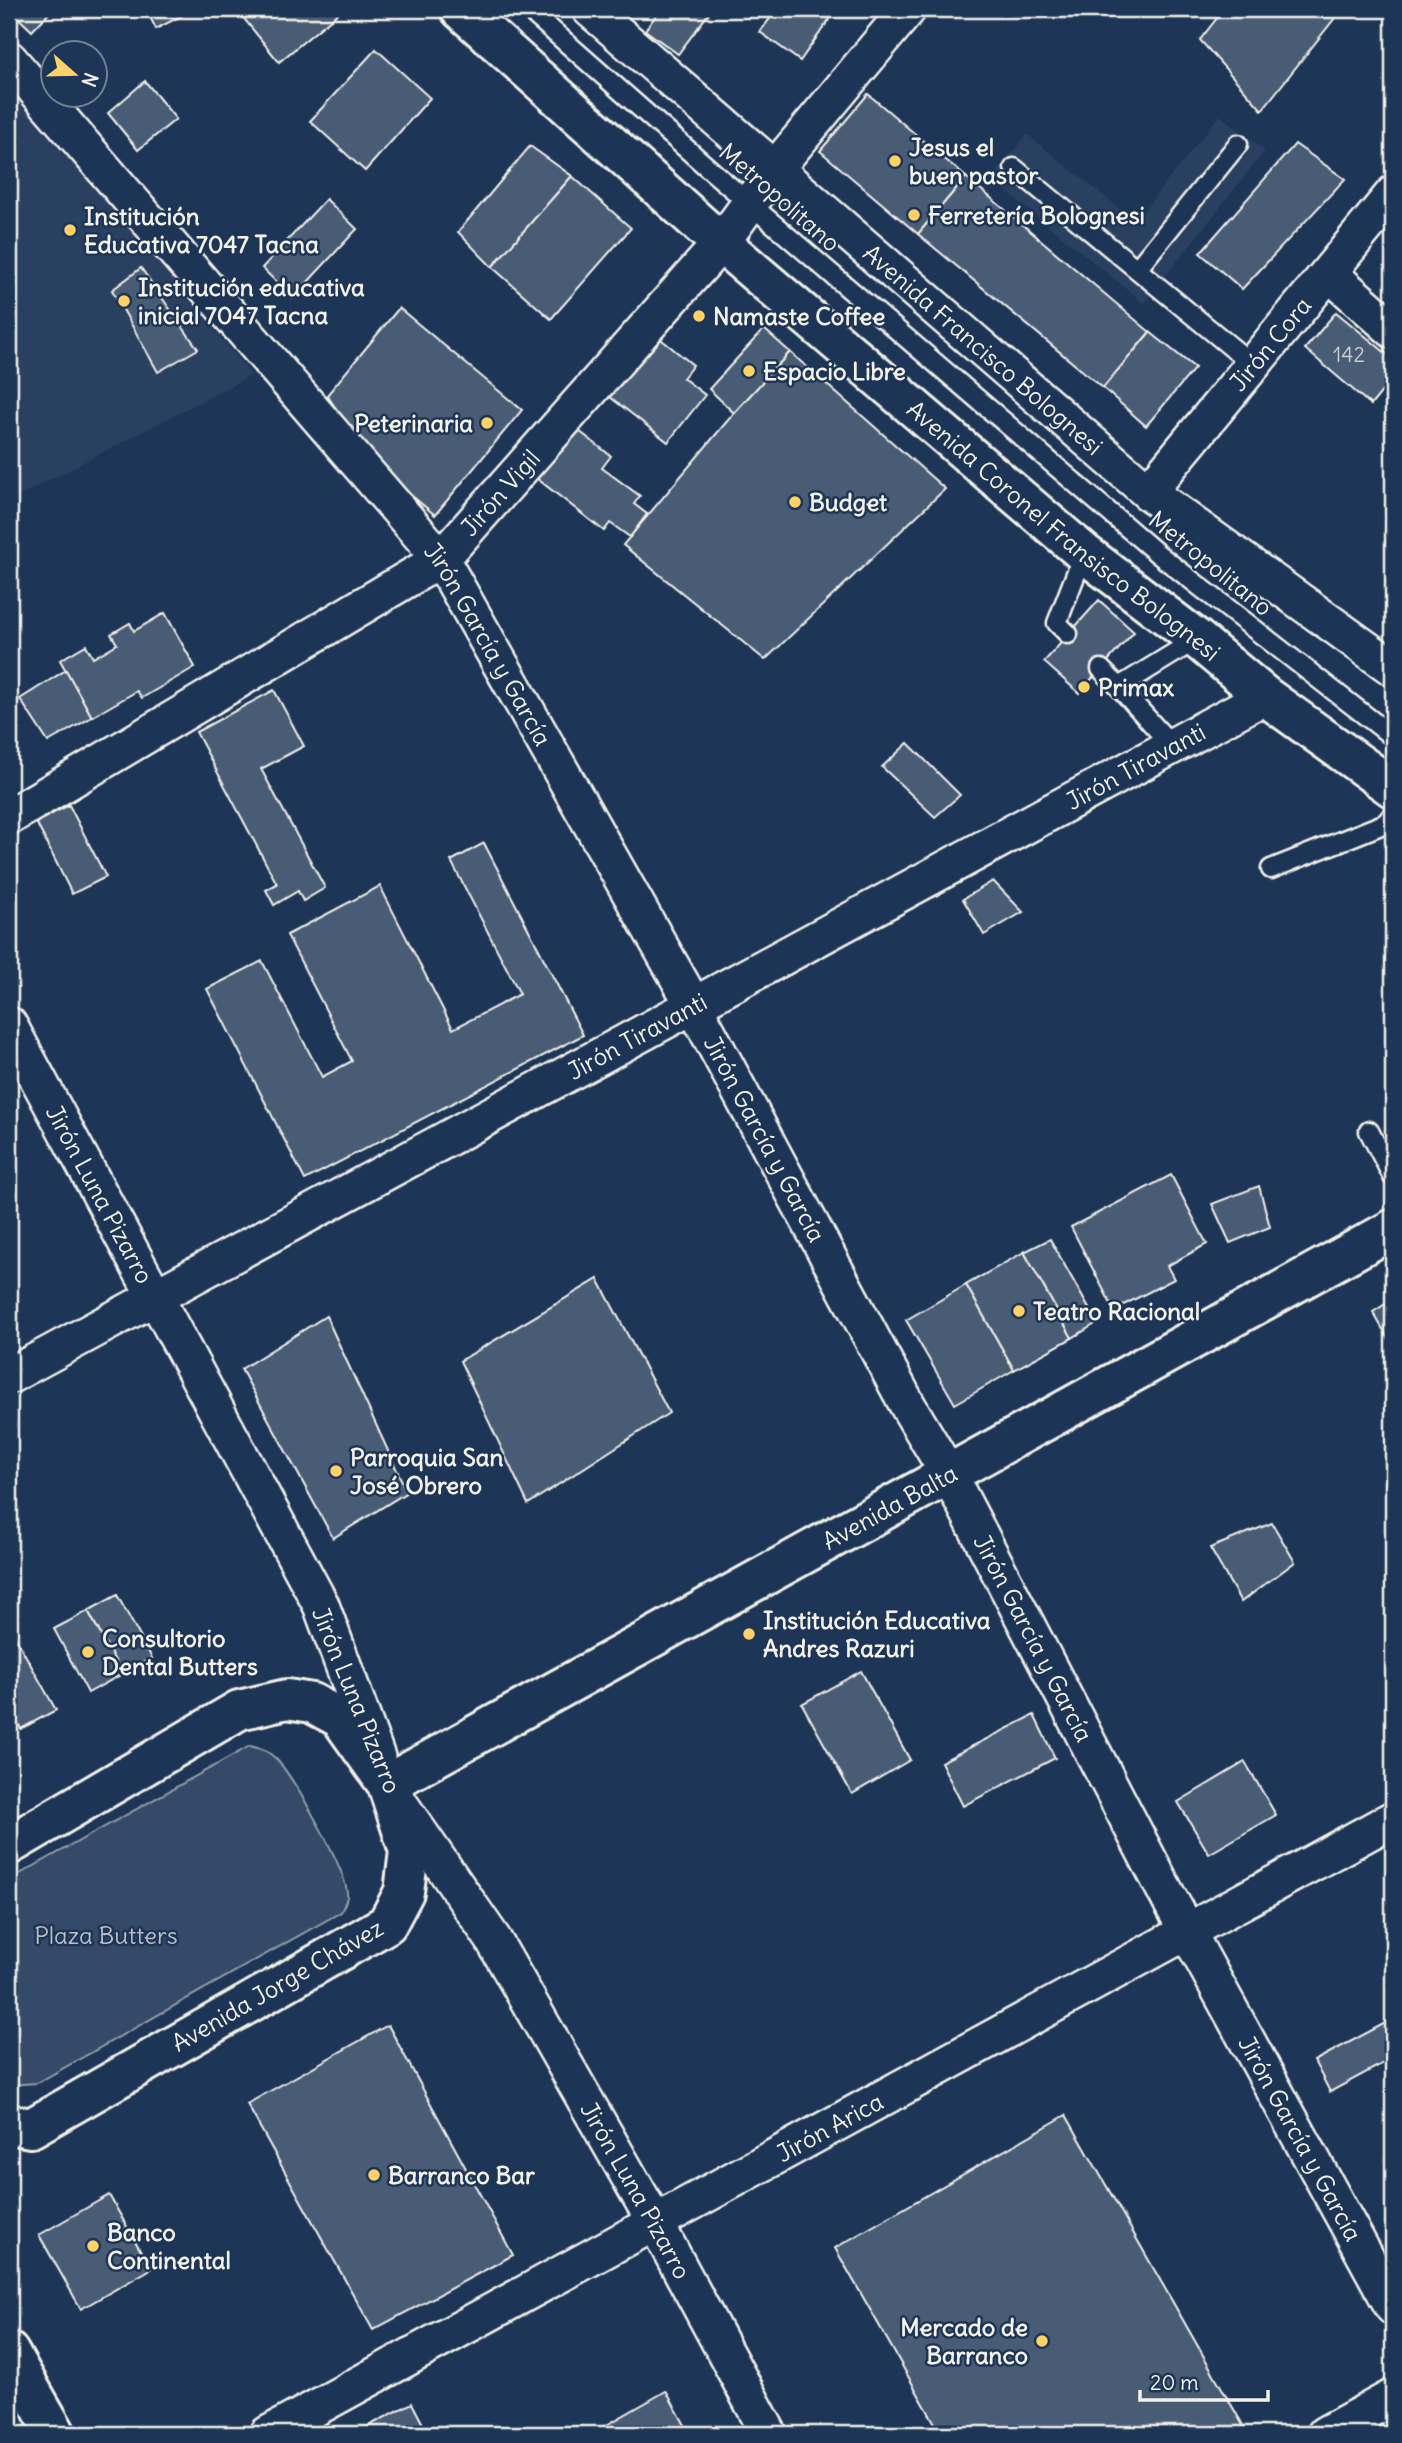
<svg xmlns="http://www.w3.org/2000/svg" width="1402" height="2443" font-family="Delius,sans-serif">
	<rect width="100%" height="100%" fill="#1d3557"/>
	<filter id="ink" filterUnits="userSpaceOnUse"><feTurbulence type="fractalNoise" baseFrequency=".0143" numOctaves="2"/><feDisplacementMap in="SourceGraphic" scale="14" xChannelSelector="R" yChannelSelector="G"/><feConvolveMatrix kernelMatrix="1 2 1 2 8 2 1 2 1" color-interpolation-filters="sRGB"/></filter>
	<g filter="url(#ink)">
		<g fill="#2a4060">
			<polygon points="9,84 252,375 9,501"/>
			<polygon points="1220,115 1265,151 1144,303 991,179 1027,134 1135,221"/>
		</g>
		<path fill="#354a67" stroke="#949ea8" stroke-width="2" d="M 250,1746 C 262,1749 269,1751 278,1761 C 294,1778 350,1875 347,1897 C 346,1901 343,1908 341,1912 L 37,2083 L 9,2085 L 9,1880 Z"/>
		<g fill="#485b74" stroke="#f4f1e8" stroke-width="2">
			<polygon points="9,9 53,9 32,31"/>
			<polygon points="146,9 189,9 191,11 156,29"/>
			<polygon points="248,9 343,9 279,62 241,15"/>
			<polygon points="661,9 712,9 678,54 645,30"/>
			<polygon points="777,9 820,9 831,17 800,61 760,32"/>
			<polygon points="1224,9 1342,9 1262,110 1200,40"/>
			<polygon points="376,49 430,98 365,171 310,121"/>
			<polygon points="145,81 176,119 138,150 108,113"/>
			<polygon points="868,94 966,177 918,234 820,151"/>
			<polygon points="1295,144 1345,179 1242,289 1200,253"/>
			<polygon points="530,146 572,176 492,267 458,232"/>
			<polygon points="572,176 631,228 551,319 492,267"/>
			<polygon points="966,177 1150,332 1103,388 918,234"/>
			<polygon points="326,199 357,229 293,298 262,268"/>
			<polygon points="141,268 198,349 158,372 112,290"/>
			<polygon points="399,308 522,410 435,515 371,462 327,395"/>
			<polygon points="1336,312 1393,359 1393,378 1371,405 1305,349"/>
			<polygon points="764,329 790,352 734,413 709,389"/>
			<polygon points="1150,332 1195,368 1146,426 1103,388"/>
			<polygon points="657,336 693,365 683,378 705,395 668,442 610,397"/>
			<polygon points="790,352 945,489 765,660 623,545 734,413"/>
			<polygon points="574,427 611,456 602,468 640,496 634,504 647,514 630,537 610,523 604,531 535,477"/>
			<polygon points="1099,600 1134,632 1079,693 1044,662"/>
			<polygon points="165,613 195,667 142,698 137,691 92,717 60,660 86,645 93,658 117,644 111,634 130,623 134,631"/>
			<polygon points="66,670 92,717 48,742 20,699"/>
			<polygon points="274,690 304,746 261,769 325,888 303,901 298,891 274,905 266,890 277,884 196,732"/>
			<polygon points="908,743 960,795 935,817 882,767"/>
			<polygon points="69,805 106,877 72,894 36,822"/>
			<polygon points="484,843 583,1035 305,1180 207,989 262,961 322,1077 352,1061 287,935 380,886 453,1029 520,994 451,861"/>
			<polygon points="993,881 1023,912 984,935 963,899"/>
			<polygon points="1171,1175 1207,1244 1167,1266 1174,1279 1114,1310 1071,1227"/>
			<polygon points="1259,1186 1270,1227 1230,1243 1212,1204"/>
			<polygon points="1050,1239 1097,1323 1072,1338 1024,1252"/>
			<polygon points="1024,1252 1072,1338 1014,1370 966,1285"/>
			<polygon points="598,1279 669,1413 528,1504 460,1361"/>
			<polygon points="966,1285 1014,1370 955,1404 906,1320"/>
			<polygon points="1393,1299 1393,1347 1373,1312"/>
			<polygon points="326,1316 407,1492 333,1538 241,1369"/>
			<polygon points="1272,1523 1295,1562 1241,1602 1210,1548"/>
			<polygon points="117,1595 152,1658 122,1674 88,1611"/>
			<polygon points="88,1611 122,1674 88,1693 54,1629"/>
			<polygon points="9,1626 56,1710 21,1729 9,1707"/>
			<polygon points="861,1671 910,1760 852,1794 802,1704"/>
			<polygon points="1034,1715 1055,1758 963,1806 941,1762"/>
			<polygon points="1245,1762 1276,1815 1209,1854 1178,1802"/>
			<polygon points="1393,2019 1393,2058 1330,2092 1314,2061"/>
			<polygon points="388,2025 513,2255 373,2330 247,2104"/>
			<polygon points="1066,2115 1248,2434 941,2434 835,2248"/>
			<polygon points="109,2195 151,2269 81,2309 39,2235"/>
			<polygon points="666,2391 690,2434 591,2434"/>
			<polygon points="412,2403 428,2434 358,2434 357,2432"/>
			<polygon points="1393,2420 1393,2434 1372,2434"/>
		</g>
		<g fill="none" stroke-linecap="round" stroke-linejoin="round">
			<defs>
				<g id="lane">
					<polyline points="528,9 714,173 1158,554 1393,737"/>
					<polyline points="1014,168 1253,365"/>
					<polyline points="1137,269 1238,144"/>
					<polyline points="1068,634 1057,623 1084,553"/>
					<polyline points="1101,669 1119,687 1197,639"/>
					<polyline points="1119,687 1173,747"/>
					<polyline points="1271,869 1386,823 1393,814"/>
					<polyline points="1369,1131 1393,1177"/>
				</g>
				<g id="street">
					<path id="s1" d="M 590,9 L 1148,492 L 1393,668"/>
					<path id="s2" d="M 9,59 L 441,559 L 694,1006 L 908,1406 L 949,1475 L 1164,1889 L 1393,2307"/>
					<polyline points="1330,274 1393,330"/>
					<path id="s3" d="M 1148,492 L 1393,194"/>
					<path id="s4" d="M 9,817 L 441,559 L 721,243 L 774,170 L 908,9"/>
					<path id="s5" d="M 9,1025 L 321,1605 L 377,1757"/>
					<path id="s6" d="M 9,1376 L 1265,696"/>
					<path id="s7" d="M 400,1804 L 493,1939 L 655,2222 L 769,2434"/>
					<path id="s8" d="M 268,2434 L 1393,1819"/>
					<polyline points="1325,2434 1393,2397"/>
				</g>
				<g id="secondary">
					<path id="s9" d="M 387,1784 L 1393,1229"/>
					<polyline points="9,1845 239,1710 287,1699 312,1703 340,1718 387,1784 409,1851 404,1892 387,1924 31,2128 9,2124"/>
					<polyline points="9,2352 56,2434"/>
				</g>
				<g id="primary">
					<path id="s10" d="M 460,9 L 721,243 L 1084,553 L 1197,639 L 1265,696 L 1393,788"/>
				</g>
			</defs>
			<use href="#lane" stroke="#f4f1e8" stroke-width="23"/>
			<use href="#street" stroke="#f4f1e8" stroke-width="40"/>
			<use href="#secondary" stroke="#f4f1e8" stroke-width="44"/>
			<use href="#primary" stroke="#f4f1e8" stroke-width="44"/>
			<use href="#lane" stroke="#1d3557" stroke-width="18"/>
			<use href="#street" stroke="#1d3557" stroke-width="35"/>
			<use href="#secondary" stroke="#1d3557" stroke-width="38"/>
			<use href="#primary" stroke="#1d3557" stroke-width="38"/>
		</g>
	</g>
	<g fill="#ffd166" stroke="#1d3557" stroke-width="2.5">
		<circle cx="895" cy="161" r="7"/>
		<circle cx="914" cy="215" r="7"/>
		<circle cx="70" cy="230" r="7"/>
		<circle cx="124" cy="301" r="7"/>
		<circle cx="699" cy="316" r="7"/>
		<circle cx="749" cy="371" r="7"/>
		<circle cx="487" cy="423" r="7"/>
		<circle cx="795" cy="502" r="7"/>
		<circle cx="1084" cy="687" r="7"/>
		<circle cx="1019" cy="1311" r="7"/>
		<circle cx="336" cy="1471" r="7"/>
		<circle cx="749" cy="1634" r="7"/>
		<circle cx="88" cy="1652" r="7"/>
		<circle cx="374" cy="2175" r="7"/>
		<circle cx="93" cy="2246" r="7"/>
		<circle cx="1042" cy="2341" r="7"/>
	</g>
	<g text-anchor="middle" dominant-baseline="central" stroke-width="5" stroke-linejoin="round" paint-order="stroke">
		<g font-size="21" fill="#c9cccb">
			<text x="1349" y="354">142</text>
		</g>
		<g font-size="24" font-weight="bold" fill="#f4f1e8" stroke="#1d3557" text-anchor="start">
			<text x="909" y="147">Jesus el<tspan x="909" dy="28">buen pastor</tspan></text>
			<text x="928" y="215">Ferretería Bolognesi</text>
			<text x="84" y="216">Institución<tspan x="84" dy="28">Educativa 7047 Tacna</tspan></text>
			<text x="138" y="287">Institución educativa<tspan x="138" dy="28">inicial 7047 Tacna</tspan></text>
			<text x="713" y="316">Namaste Coffee</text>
			<text x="763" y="371">Espacio Libre</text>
			<text x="473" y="423" text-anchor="end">Peterinaria</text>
			<text x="809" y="502">Budget</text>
			<text x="1098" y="687">Primax</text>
			<text x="1033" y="1311">Teatro Racional</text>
			<text x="350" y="1457">Parroquia San<tspan x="350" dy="28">José Obrero</tspan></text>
			<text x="763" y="1620">Institución Educativa<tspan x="763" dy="28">Andres Razuri</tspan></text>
			<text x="102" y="1638">Consultorio<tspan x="102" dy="28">Dental Butters</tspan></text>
			<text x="388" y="2175">Barranco Bar</text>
			<text x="107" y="2232">Banco<tspan x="107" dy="28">Continental</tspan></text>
			<text x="1028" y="2327" text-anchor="end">Mercado de<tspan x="1028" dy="28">Barranco</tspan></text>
		</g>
		<g font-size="24" fill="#f4f1e8" stroke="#1d3557">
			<text transform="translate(780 197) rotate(41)">Metropolitano</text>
			<text stroke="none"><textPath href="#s3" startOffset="192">Jirón Cora</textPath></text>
			<text stroke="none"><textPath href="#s1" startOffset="520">Avenida Francisco Bolognesi</textPath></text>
			<text stroke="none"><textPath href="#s4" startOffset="592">Jirón Vigil</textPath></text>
			<text stroke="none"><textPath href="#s10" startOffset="798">Avenida Coronel Fransisco Bolognesi</textPath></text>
			<text transform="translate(1211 563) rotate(39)">Metropolitano</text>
			<text stroke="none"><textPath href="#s2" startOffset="758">Jirón García y García</textPath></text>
			<text stroke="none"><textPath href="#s6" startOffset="1281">Jirón Tiravanti</textPath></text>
			<text stroke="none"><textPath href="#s6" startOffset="714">Jirón Tiravanti</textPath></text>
			<text stroke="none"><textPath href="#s2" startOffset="1325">Jirón García y García</textPath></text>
			<text stroke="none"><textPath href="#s5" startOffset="192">Jirón Luna Pizarro</textPath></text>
			<text stroke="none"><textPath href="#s9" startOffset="574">Avenida Balta</textPath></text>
			<text stroke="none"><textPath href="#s2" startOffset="1892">Jirón García y García</textPath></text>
			<text transform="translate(357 1700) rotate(68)">Jirón Luna Pizarro</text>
			<text transform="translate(277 1985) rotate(-30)">Avenida Jorge Chávez</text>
			<text stroke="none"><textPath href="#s8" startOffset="640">Jirón Arica</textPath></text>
			<text stroke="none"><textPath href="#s2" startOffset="2459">Jirón García y García</textPath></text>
			<text stroke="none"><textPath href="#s7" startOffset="453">Jirón Luna Pizarro</textPath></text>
		</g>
		<g font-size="24" fill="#bbbfc1" stroke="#1d3557">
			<text x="106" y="1935">Plaza Butters</text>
		</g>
	</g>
	<rect width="1402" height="2443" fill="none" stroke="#1d3557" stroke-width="35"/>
	<rect x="18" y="18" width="1367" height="2408" fill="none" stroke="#f4f1e8" stroke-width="2.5" filter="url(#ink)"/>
	<g transform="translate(74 74) rotate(110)"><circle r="33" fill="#1d3557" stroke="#738091" stroke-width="2"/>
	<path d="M0-5L12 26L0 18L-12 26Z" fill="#ffd166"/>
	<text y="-10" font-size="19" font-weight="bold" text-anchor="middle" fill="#f4f1e8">N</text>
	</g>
	<path d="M1140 2390v10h128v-10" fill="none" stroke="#f4f1e8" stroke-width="3.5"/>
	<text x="1150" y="2390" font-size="21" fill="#f4f1e8" stroke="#1d3557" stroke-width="5" paint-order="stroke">20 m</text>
</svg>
